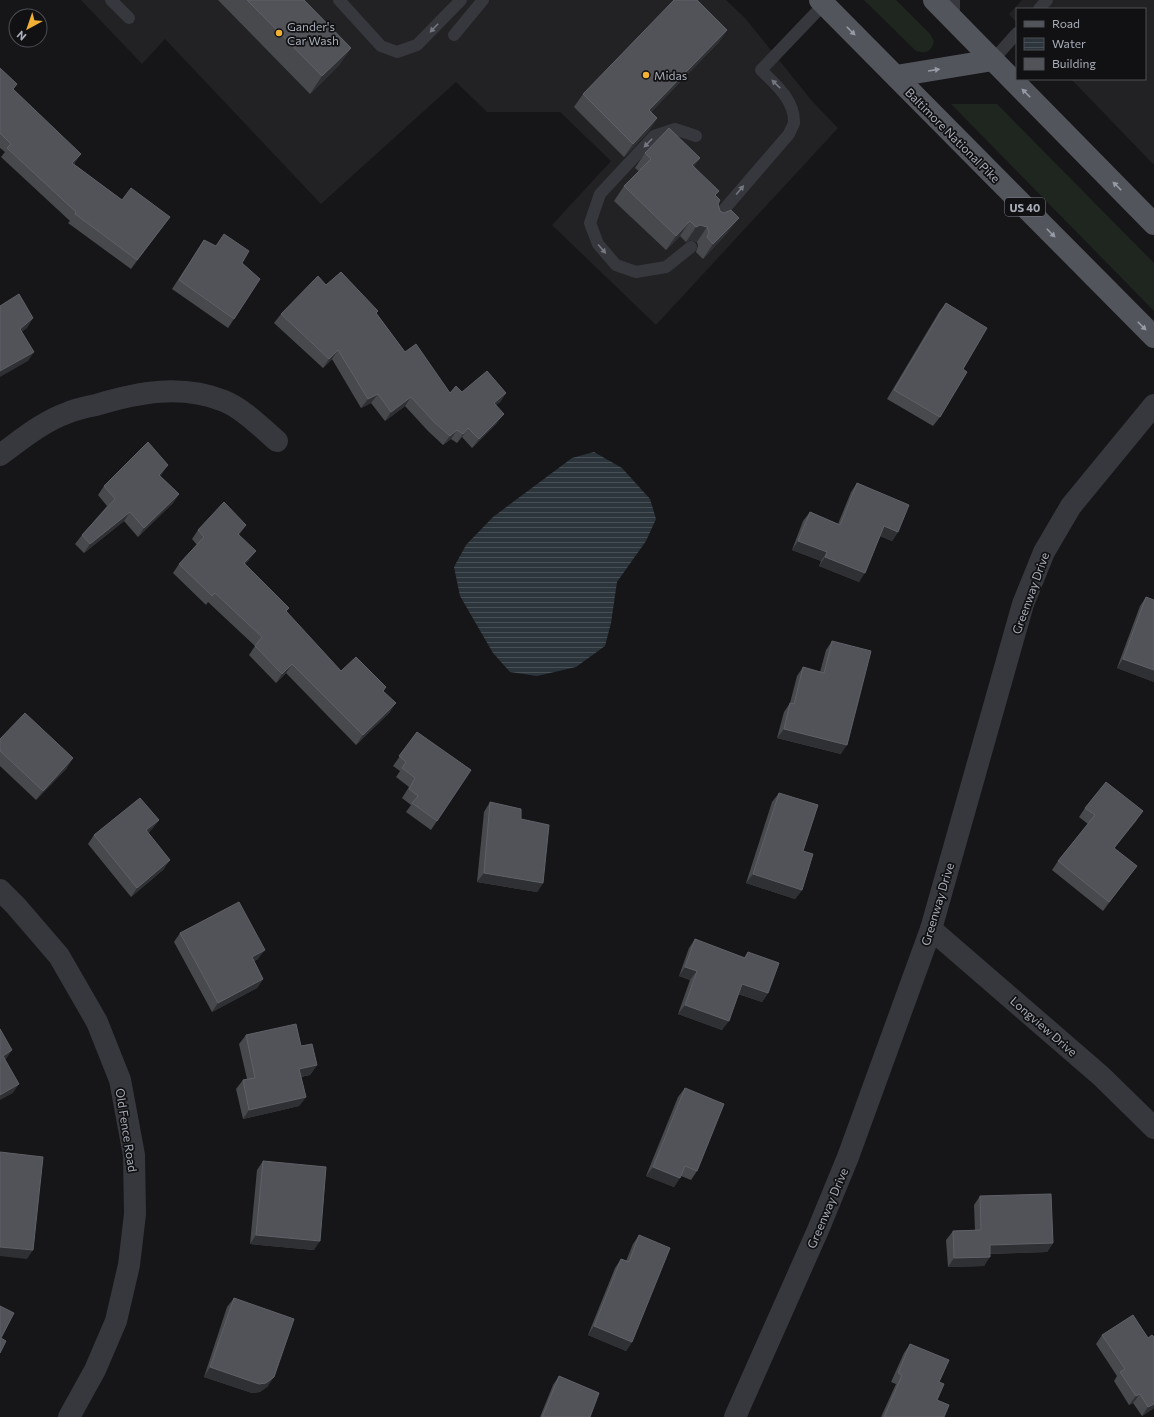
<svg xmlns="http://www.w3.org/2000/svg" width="1154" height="1417" font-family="Commissioner,sans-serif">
	<defs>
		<pattern id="water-rules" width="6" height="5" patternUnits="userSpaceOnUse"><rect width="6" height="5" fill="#2c353c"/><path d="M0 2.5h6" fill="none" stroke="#485056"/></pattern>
	</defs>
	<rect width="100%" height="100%" fill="#161618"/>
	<g fill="#222225">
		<polygon points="81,0 726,0 745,18 812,101 838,128 656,325 552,225 611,161 560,112 487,112 456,82 321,204 165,39 142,64"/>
		<polygon points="1022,0 1154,0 1154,165 1071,79 1145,79 1145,9 1017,9 1017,23 1009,14"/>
	</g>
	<g fill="#1e261f">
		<path d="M 864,0 L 896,0 L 930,34 L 934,41 C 931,52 927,54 916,51 Z"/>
		<polygon points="951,104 997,104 1154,263 1154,311"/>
	</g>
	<polygon fill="url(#water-rules)" points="594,452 622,468 650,499 656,519 646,541 617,582 611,623 605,646 576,667 537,676 510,672 493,653 460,596 454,567 466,545 493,517 572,458"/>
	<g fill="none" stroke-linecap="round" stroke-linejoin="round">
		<g stroke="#37383d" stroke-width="12">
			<polyline points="111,0 129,18"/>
			<polyline points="339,0 381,46 397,52 417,45 461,0"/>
			<polyline points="954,0 954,20"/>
			<polyline points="1039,9 1047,0"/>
			<polyline points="454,35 483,0"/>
			<polyline points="993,60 1017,33"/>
			<path d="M 715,220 L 789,134 C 790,131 793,126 794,123 C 795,100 775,84 761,70 L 824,4"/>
			<polyline points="691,247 666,267 636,272 616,265 598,244 590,223 600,194 654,136 675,129 696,136"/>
		</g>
		<g stroke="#37383d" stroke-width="22">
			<path d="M 0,455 C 21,440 42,422 67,413 C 76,409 86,407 96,405 C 139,392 181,384 224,401 C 242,408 262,428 277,441"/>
			<polyline points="0,890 16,906 59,956 97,1022 120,1080 134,1155 135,1214 129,1265 116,1321 95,1370 69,1417"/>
			<polyline points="931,929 1101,1076 1154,1128"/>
			<polyline points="735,1417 818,1230 848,1157 931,929 1023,604 1044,552 1071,506 1154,405"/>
		</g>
		<g stroke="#53555c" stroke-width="22">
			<polyline points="820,0 1154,337"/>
			<polyline points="934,0 1154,224"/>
			<polyline points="896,76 993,60"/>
		</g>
	</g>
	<g fill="#47494d">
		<polygon points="218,0 304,0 351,48 339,65 310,94"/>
		<polygon points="727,30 718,43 651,112 657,118 648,132 624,157 574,107 583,94"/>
		<polygon points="0,68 13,89 75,163 74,164 122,200 170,217 131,269 68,223 70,221 1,157 5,152 0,148"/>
		<polygon points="645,153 700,158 694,166 715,196 718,204 728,232 703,259 696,252 698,246 697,242 690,240 686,242 680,236 666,250 614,201 624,186 639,171 635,168"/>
		<polygon points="204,240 242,263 234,319 228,328 172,289"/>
		<polygon points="326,285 378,311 376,313 405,352 450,393 506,393 500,402 496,405 497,423 472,448 462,437 457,443 451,439 443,445 428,431 405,406 385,421 371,403 361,408 332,359 323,368 274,323 281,314"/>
		<polygon points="946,303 963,369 940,417 933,426 887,399 939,312"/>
		<polygon points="162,474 160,476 179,494 173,503 138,537 124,521 84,553 75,544 82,535 107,506 98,495 104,486"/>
		<polygon points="857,483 898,532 892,541 880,536 859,582 819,566 821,561 792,550 803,521 810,512 838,524 851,492"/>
		<polygon points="198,530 239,535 249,560 245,564 289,608 286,612 341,671 383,692 390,712 356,745 286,673 276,683 249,655 255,646 208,602 206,605 173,573 179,564 197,545 192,539"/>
		<polygon points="1146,597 1154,682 1117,668 1140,606"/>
		<polygon points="832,641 841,754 777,738 784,712 790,703 797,676 803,667 820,672 826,650"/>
		<polygon points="417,732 437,821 431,830 406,812 411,805 402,798 409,787 396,777 400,771 393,766"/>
		<polygon points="0,739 67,768 36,800 0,766"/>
		<polygon points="779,793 803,851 802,890 795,899 746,883 772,802"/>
		<polygon points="490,802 521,819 543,883 537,892 477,882 484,812"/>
		<polygon points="1085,808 1137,820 1114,848 1130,875 1103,911 1052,870 1058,861 1088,824 1079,817"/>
		<polygon points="159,820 152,829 148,833 164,869 131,897 88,844 94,835"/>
		<polygon points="180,933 258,959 254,961 263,979 257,988 212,1012 174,942"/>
		<polygon points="695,939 744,958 748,952 768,993 762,1002 738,994 722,1030 678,1014 690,980 679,976 689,948"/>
		<polygon points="246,1035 301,1046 317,1065 310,1075 301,1077 306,1097 299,1106 243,1119 236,1089 243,1080 247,1079 239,1044"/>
		<polygon points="685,1088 697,1171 691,1180 681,1176 674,1187 646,1176 678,1097"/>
		<polygon points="263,1161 314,1250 250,1244 257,1170"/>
		<polygon points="980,1196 1053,1243 1047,1252 990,1254 984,1266 948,1267 946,1240 953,1231 975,1230 974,1205"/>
		<polygon points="639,1235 632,1342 626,1351 588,1335 615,1268 621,1259 626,1261 633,1244"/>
		<polygon points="234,1298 268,1386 260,1392 252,1393 204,1377 227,1307"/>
		<polygon points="1102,1335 1148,1338 1154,1337 1154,1408 1142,1416 1133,1403 1129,1405 1114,1381 1117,1376 1096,1344"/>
		<polygon points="910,1344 939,1382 937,1400 944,1417 881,1417 896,1384 891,1382 904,1353"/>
		<polygon points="559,1376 590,1417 540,1417 553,1385"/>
	</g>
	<g fill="#2f3033">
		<polygon points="727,30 718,43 639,124 649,110"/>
		<polygon points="351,48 339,65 310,94 322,76"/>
		<polygon points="657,118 648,132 624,157 633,144"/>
		<polygon points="81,154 75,163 66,172 72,163"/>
		<polygon points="700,158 690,172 692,165"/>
		<polygon points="170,217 163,226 131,269 137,260"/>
		<polygon points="739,218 728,232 703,259 713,244"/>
		<polygon points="690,221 680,236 666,250 676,236"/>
		<polygon points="700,225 707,227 697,242 690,240 686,242 696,227"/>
		<polygon points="33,318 27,328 14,338 20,329"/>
		<polygon points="338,350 332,359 323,368 329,359"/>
		<polygon points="34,352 28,361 0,377 0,371"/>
		<polygon points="506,393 500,402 488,412 494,403"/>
		<polygon points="378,394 371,403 361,408 368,399"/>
		<polygon points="411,397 405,406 385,421 391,412"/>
		<polygon points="504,414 497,423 472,448 479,439"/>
		<polygon points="468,428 462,437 457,443 463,434"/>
		<polygon points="457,430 451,439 443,445 450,436"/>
		<polygon points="168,465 162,474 153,484 159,475"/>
		<polygon points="179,494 173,503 138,537 144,528"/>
		<polygon points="130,512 124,521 84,553 90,544"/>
		<polygon points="246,525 240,534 231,543 238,534"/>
		<polygon points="884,526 898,532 892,541 878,535"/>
		<polygon points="798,541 827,552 821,561 792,550"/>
		<polygon points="256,551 249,560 238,572 244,563"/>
		<polygon points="825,557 865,573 859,582 819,566"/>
		<polygon points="1123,659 1154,670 1154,682 1117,668"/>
		<polygon points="292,664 286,673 276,683 282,674"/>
		<polygon points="396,703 390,712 356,745 363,735"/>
		<polygon points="784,729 847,745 841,754 777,738"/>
		<polygon points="73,758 67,768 36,800 43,791"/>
		<polygon points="1143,811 1137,820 1107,857 1114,848"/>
		<polygon points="159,820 152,829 140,839 146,830"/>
		<polygon points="170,860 164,869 131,897 137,888"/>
		<polygon points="1137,866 1130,875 1103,911 1109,902"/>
		<polygon points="484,873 543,883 537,892 477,882"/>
		<polygon points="753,874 802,890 795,899 746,883"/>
		<polygon points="265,950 258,959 245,966 252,957"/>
		<polygon points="685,967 697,971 690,980 679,976"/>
		<polygon points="263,979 257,988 212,1012 218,1003"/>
		<polygon points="742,984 768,993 762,1002 736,993"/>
		<polygon points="685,1005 729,1021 722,1030 678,1014"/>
		<polygon points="12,1050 6,1059 0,1063 3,1056"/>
		<polygon points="317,1065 310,1075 293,1078 299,1069"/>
		<polygon points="19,1084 13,1093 0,1100 0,1095"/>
		<polygon points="306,1097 299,1106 243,1119 249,1110"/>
		<polygon points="653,1167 680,1178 674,1187 646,1176"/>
		<polygon points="256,1235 320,1241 314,1250 250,1244"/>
		<polygon points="1053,1243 1047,1252 984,1254 990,1245"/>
		<polygon points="0,1247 33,1250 27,1259 0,1256"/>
		<polygon points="990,1257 984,1266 948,1267 954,1258"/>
		<polygon points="594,1326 632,1342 626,1351 588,1335"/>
		<polygon points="210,1367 274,1377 268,1386 260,1392 252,1393 204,1377"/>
		<polygon points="1140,1394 1133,1403 1129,1405 1136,1396"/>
		<polygon points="1154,1404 1154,1408 1142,1416 1148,1407"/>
	</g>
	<g fill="#525359" stroke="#5f6168">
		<polygon points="247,0 304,0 351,48 322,76"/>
		<polygon points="674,0 697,0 727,30 649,110 657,118 633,144 583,94"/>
		<polygon points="0,68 17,84 13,89 81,154 72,163 122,200 131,188 170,217 137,260 75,214 76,212 7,148 11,144 0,133"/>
		<polygon points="669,128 700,158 692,165 719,191 715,195 720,200 718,204 720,211 724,213 731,210 739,218 713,244 707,237 709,232 707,227 700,225 696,227 690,221 676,236 624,186 651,159 645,153"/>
		<polygon points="224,234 249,251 242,263 260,279 234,319 179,280 204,240 216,246"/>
		<polygon points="341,272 378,311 376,313 405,352 416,344 450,393 456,386 462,392 487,371 506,393 494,403 504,414 479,439 468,428 463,434 457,430 450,436 434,422 411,397 391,412 378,394 368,399 338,350 329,359 281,314 318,276 326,285"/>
		<polygon points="19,294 33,318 20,329 34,352 0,371 0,306"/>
		<polygon points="946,303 987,328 963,369 967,372 940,417 894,390"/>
		<polygon points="148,442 168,465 159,475 179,494 144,528 130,512 90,544 82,535 115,499 104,486"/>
		<polygon points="857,483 909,505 898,532 884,526 865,573 825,557 827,552 798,541 810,512 840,525"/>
		<polygon points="224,502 246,525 238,534 256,551 244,563 289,608 286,611 341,671 356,657 386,687 383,691 396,703 363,735 292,664 282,674 255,646 262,637 215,593 212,596 179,564 204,537 198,530"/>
		<polygon points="1146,597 1154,600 1154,670 1123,659"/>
		<polygon points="832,641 871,651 847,745 784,729 790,703 794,704 803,667 824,673"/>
		<polygon points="25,713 73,758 43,791 0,751 0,739"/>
		<polygon points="417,732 471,770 437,821 412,803 418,796 409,789 415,778 402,768 406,762 399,756"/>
		<polygon points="1106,782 1143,811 1114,848 1137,866 1109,902 1058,861 1095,815 1085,808"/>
		<polygon points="779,793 818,805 803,851 813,854 802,890 753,874"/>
		<polygon points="140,798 159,820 146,830 170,860 137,888 94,835"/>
		<polygon points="490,802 521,809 521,819 549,825 543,883 484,873"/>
		<polygon points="239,902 265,950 252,957 263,979 218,1003 180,933"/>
		<polygon points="695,939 745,958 748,952 779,963 768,993 742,984 729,1021 685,1005 697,971 685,967"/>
		<polygon points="296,1024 301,1046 312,1044 317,1065 299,1069 306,1097 249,1110 243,1080 255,1078 246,1035"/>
		<polygon points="0,1029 12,1050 3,1056 19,1084 0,1095"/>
		<polygon points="685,1088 724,1104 697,1171 685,1166 680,1178 653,1167"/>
		<polygon points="0,1152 43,1157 33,1250 0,1247"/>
		<polygon points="263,1161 326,1167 320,1241 256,1235"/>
		<polygon points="1051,1194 1053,1243 990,1245 990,1257 954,1258 953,1231 981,1230 980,1196"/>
		<polygon points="639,1235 670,1248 632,1342 594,1326 621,1259 629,1262"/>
		<polygon points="234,1298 294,1319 274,1377 266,1383 259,1384 210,1367"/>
		<polygon points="0,1306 14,1313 1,1338 6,1341 0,1353"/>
		<polygon points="1133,1315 1148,1338 1152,1335 1154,1337 1154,1404 1148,1407 1140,1394 1136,1396 1120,1372 1125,1369 1102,1335"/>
		<polygon points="910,1344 949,1360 939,1382 944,1384 937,1400 949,1405 944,1417 884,1417 902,1375 898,1373"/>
		<polygon points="559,1376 599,1393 590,1417 542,1417"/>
	</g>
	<defs><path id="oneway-solid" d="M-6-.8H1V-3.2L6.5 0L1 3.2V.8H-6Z"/></defs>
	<g fill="#757881">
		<use href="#oneway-solid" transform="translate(434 28) rotate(134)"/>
		<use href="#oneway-solid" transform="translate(776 84) rotate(-136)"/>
		<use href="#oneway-solid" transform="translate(648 143) rotate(134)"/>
		<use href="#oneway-solid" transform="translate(740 190) rotate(-50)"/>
		<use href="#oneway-solid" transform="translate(602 249) rotate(49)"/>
	</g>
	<g fill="#979ba6">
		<use href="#oneway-solid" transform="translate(851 31) rotate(45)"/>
		<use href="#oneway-solid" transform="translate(934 70) rotate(-9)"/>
		<use href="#oneway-solid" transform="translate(1026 93) rotate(-135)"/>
		<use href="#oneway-solid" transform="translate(1117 186) rotate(-135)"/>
		<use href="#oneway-solid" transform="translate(1051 233) rotate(45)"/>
		<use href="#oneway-solid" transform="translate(1142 326) rotate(45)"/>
	</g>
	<g fill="#f2b134" stroke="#111113" stroke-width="1.5">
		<circle cx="279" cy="33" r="4"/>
		<circle cx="646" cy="75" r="4"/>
	</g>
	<g text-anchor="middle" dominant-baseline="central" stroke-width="3.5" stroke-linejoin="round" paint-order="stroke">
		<rect fill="#111113" stroke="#7b7e86" stroke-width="1" x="1005" y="198" width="40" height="18" rx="3"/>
		<g font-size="11" font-weight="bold" fill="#a8adb8">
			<text x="1025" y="207">US 40</text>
		</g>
		<g font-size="12" fill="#a8adb8" stroke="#111113" text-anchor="start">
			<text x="287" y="26">Gander's<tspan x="287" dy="14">Car Wash</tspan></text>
			<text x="654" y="75">Midas</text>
		</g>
		<g font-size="12" fill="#a8adb8" stroke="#111113">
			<text transform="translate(953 135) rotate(45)">Baltimore National Pike</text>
			<text transform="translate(1030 593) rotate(-70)">Greenway Drive</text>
			<text transform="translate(937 904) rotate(-73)">Greenway Drive</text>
			<text transform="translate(1044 1026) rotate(41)">Longview Drive</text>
			<text transform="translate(127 1130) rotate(81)">Old Fence Road</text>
			<text transform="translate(827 1208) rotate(-67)">Greenway Drive</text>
		</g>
	</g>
	<rect x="1016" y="8" width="130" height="72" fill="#111113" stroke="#4d4f55"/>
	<rect x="1024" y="21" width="20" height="6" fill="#53555c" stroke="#4d4f55"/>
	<text x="1052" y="28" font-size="12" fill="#a8adb8">Road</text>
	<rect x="1024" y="38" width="20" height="12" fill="url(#water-rules)" stroke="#4d4f55"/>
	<text x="1052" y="48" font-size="12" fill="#a8adb8">Water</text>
	<rect x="1024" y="58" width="20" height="12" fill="#525359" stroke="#4d4f55"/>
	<text x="1052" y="68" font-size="12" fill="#a8adb8">Building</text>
	<g transform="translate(28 28) rotate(220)"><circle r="19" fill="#111113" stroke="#4d4f55"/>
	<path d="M0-3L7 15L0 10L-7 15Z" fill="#f2b134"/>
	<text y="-6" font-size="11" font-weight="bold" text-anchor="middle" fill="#a8adb8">N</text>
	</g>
</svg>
